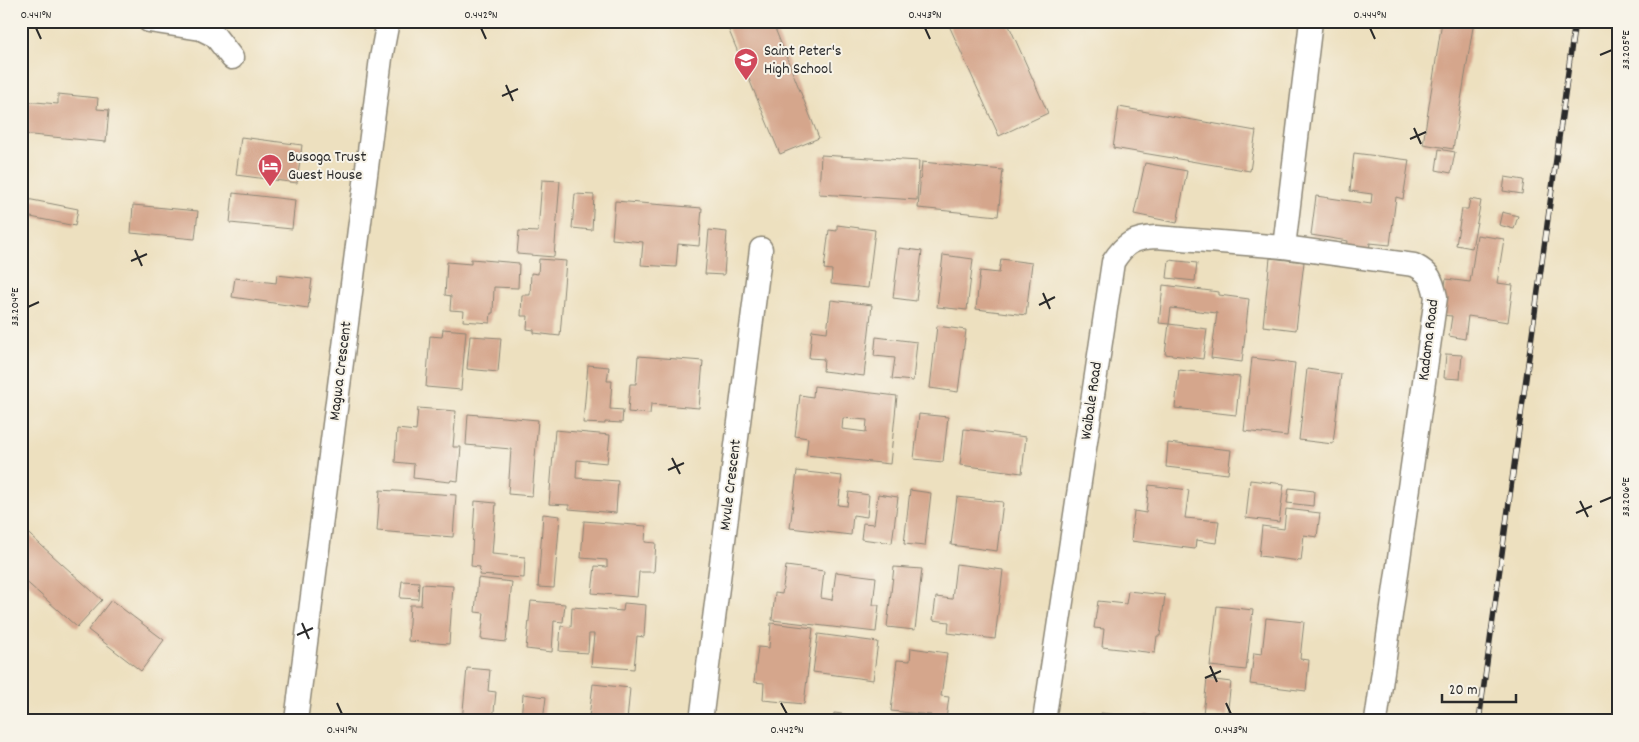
<svg xmlns="http://www.w3.org/2000/svg" width="1639" height="742" font-family="Dekko,sans-serif">
	<rect width="100%" height="100%" fill="#f7f3e8"/>
	<filter id="ink" filterUnits="userSpaceOnUse"><feTurbulence type="fractalNoise" baseFrequency=".02" numOctaves="2"/><feDisplacementMap in="SourceGraphic" scale="10" xChannelSelector="R" yChannelSelector="G"/><feConvolveMatrix kernelMatrix="1 2 1 2 8 2 1 2 1" color-interpolation-filters="sRGB"/></filter>
	<filter id="wash" filterUnits="userSpaceOnUse"><feTurbulence type="fractalNoise" baseFrequency=".0096" numOctaves="4" result="noise"/><feDisplacementMap in="SourceGraphic" scale="20" xChannelSelector="R" yChannelSelector="G"/><feGaussianBlur stdDeviation="1.12" result="paint"/><feColorMatrix in="noise" values="0 0 0 0 0 0 0 0 0 0 0 0 0 0 0 0 0 1.4 0 .05"/><feComposite in="paint" operator="in"/></filter>
	<g filter="url(#wash)">
		<rect width="100%" height="100%" fill="#ede0bf"/>
		<g id="blocks">
			<g fill="#d5a68c" fill-rule="evenodd">
				<polygon points="725,21 772,21 819,138 780,154"/>
				<polygon points="853,21 869,21 855,27"/>
				<polygon points="947,21 1007,21 1048,113 999,136"/>
				<polygon points="1442,21 1474,21 1453,149 1423,144"/>
				<polygon points="58,94 98,98 97,109 109,110 106,142 21,134 24,101 58,104"/>
				<polygon points="1119,107 1256,131 1250,171 1113,148"/>
				<polygon points="241,137 302,145 297,183 236,175"/>
				<polygon points="1439,149 1455,152 1451,173 1436,170"/>
				<polygon points="1354,153 1409,160 1403,199 1396,197 1390,245 1370,243 1369,251 1347,248 1348,241 1311,235 1316,196 1371,204 1372,194 1350,191"/>
				<polygon points="821,155 919,161 917,200 819,194"/>
				<polygon points="922,162 1003,170 998,216 918,208"/>
				<polygon points="1145,163 1187,171 1177,223 1134,214"/>
				<polygon points="1505,177 1524,180 1522,194 1503,191"/>
				<polygon points="542,180 560,181 554,257 517,254 519,231 538,232"/>
				<polygon points="233,193 295,200 292,229 230,223"/>
				<polygon points="575,194 594,195 592,230 572,228"/>
				<polygon points="22,198 78,209 75,226 21,215"/>
				<polygon points="1470,199 1481,201 1472,248 1456,245 1462,209 1468,209"/>
				<polygon points="615,201 702,208 699,246 678,244 676,267 641,265 643,242 612,239"/>
				<polygon points="133,205 198,211 195,239 131,233"/>
				<polygon points="1502,212 1518,216 1514,229 1499,225"/>
				<polygon points="837,225 875,230 868,288 831,284 832,270 824,269 829,230 837,231"/>
				<polygon points="709,230 727,232 724,275 705,274"/>
				<polygon points="1477,235 1504,239 1497,283 1513,285 1508,322 1468,316 1465,339 1449,336 1452,316 1440,315 1446,279 1470,282"/>
				<polygon points="899,248 922,251 916,301 893,298"/>
				<polygon points="943,255 973,259 967,310 937,307"/>
				<polygon points="1270,258 1304,262 1296,330 1263,326"/>
				<polygon points="471,259 519,263 518,288 494,287 493,313 491,313 490,323 463,321 464,311 450,310 451,296 445,295 447,262 471,264"/>
				<polygon points="539,259 566,261 560,336 534,333 534,330 527,329 528,316 521,316 522,295 530,295 531,273 538,274"/>
				<polygon points="1001,259 1032,263 1026,315 976,309 980,271 999,273"/>
				<polygon points="1169,260 1197,263 1195,281 1167,278"/>
				<polygon points="277,275 312,279 308,308 232,297 235,278 276,283"/>
				<polygon points="1163,285 1219,292 1219,295 1249,299 1242,362 1211,358 1217,313 1171,308 1169,324 1159,323"/>
				<polygon points="831,300 872,305 864,376 823,371 824,359 809,358 812,330 827,332"/>
				<polygon points="1169,324 1207,329 1203,359 1165,354"/>
				<polygon points="937,326 966,330 958,392 930,388"/>
				<polygon points="443,329 466,331 461,390 426,387 430,336 442,337"/>
				<polygon points="470,336 501,338 498,372 467,369"/>
				<polygon points="876,337 917,342 913,381 892,379 895,358 874,356"/>
				<polygon points="1446,354 1462,355 1460,379 1444,378"/>
				<polygon points="638,356 703,361 699,408 651,404 650,414 628,412 630,384 636,384"/>
				<polygon points="1252,358 1295,363 1287,436 1244,431"/>
				<polygon points="588,365 609,367 607,381 612,381 610,409 623,410 622,423 605,422 605,424 583,423"/>
				<polygon points="1307,369 1341,374 1333,444 1299,440"/>
				<polygon points="1179,370 1240,377 1236,415 1175,408"/>
				<path d="M 814,386 L 897,396 L 890,464 L 806,455 L 808,438 L 795,436 L 800,395 L 813,397 ZM 843,418 L 867,420 L 866,432 L 842,429 Z"/>
				<polygon points="418,408 456,411 453,447 461,447 458,481 451,480 450,482 413,478 414,464 395,462 397,429 416,431"/>
				<polygon points="468,414 538,420 532,496 508,494 511,449 466,445"/>
				<polygon points="919,414 948,417 943,462 914,459"/>
				<polygon points="964,429 1026,437 1022,473 960,465"/>
				<polygon points="555,430 610,435 607,463 577,460 576,478 618,481 616,513 569,509 569,505 549,504"/>
				<polygon points="1168,443 1231,450 1228,474 1166,467"/>
				<polygon points="797,471 842,476 838,505 847,506 849,492 869,495 867,517 853,515 851,535 790,528"/>
				<polygon points="1250,480 1284,484 1279,522 1246,518"/>
				<polygon points="1149,485 1189,490 1185,518 1219,521 1216,543 1196,540 1195,549 1131,541 1134,511 1146,513"/>
				<polygon points="1289,488 1314,491 1313,506 1287,503"/>
				<polygon points="380,490 456,495 453,537 377,531"/>
				<polygon points="910,490 931,493 925,546 904,544"/>
				<polygon points="878,494 898,497 892,543 861,539 863,523 874,524"/>
				<polygon points="957,497 1003,502 997,551 951,545"/>
				<polygon points="475,501 496,503 492,554 525,557 524,578 479,575 480,567 471,566"/>
				<polygon points="1286,509 1320,513 1317,537 1304,535 1301,561 1259,556 1262,526 1284,529"/>
				<polygon points="543,514 560,516 554,588 538,587"/>
				<polygon points="584,521 646,526 645,542 656,543 654,572 639,572 637,597 592,593 595,566 607,567 607,560 581,558"/>
				<polygon points="21,527 102,600 77,627 21,577"/>
				<polygon points="956,564 1003,570 995,639 948,633 949,622 933,620 936,597 952,599"/>
				<polygon points="786,566 824,571 821,598 832,600 836,572 876,577 873,605 879,605 876,632 772,620 775,593 782,594"/>
				<polygon points="894,567 922,569 915,630 887,627"/>
				<polygon points="478,578 512,582 506,642 481,639 484,613 475,612"/>
				<polygon points="402,581 419,582 418,599 400,598"/>
				<polygon points="422,584 453,586 449,644 408,641 410,605 421,605"/>
				<polygon points="1128,591 1165,595 1160,636 1157,636 1155,653 1102,647 1104,629 1094,628 1098,601 1126,604"/>
				<polygon points="111,600 164,640 141,671 88,630"/>
				<polygon points="531,601 565,604 563,622 554,621 552,652 526,649"/>
				<polygon points="624,603 646,605 644,637 637,636 634,669 591,666 594,634 589,634 588,653 559,651 561,626 571,627 572,607 623,611"/>
				<polygon points="1217,606 1253,610 1246,670 1210,666"/>
				<polygon points="1266,618 1304,622 1300,659 1309,660 1306,691 1250,684 1254,653 1262,654"/>
				<polygon points="771,623 813,628 804,704 763,700 764,683 754,682 758,647 769,648"/>
				<polygon points="818,634 878,642 873,680 813,672"/>
				<polygon points="911,648 947,653 941,696 949,697 946,719 931,717 931,715 891,711 897,660 910,661"/>
				<polygon points="467,668 490,670 488,691 496,692 493,721 462,721"/>
				<polygon points="1207,679 1231,682 1227,716 1203,714"/>
				<polygon points="593,684 630,688 627,721 583,721 583,716 589,717"/>
				<polygon points="523,694 546,697 543,721 521,721"/>
				<polygon points="834,713 858,716 858,721 833,721"/>
				<polygon points="1101,713 1135,717 1135,721 1100,721"/>
				<polygon points="1144,715 1188,720 1188,721 1143,721"/>
			</g>
		</g>
	</g>
	<g filter="url(#ink)">
		<use href="#blocks" fill-opacity="0" stroke="#8c8675" stroke-width="1"/>
		<g fill="none" stroke-linecap="round" stroke-linejoin="round">
			<defs>
				<g id="street">
					<polyline points="149,21 201,29 215,36 232,58"/>
					<polyline points="1284,247 1311,21"/>
					<polyline points="296,721 381,58 388,21"/>
					<polyline points="701,721 761,249"/>
					<path d="M 1044,721 L 1113,262 C 1125,243 1134,238 1156,237 L 1284,247 L 1414,265 C 1430,273 1432,279 1436,297 L 1376,721"/>
				</g>
			</defs>
			<use href="#street" stroke="#8c8675" stroke-width="25"/>
			<use href="#street" stroke="#fff" stroke-width="22"/>
			<defs>
				<polyline id="rail" points="1479,721 1575,21"/>
			</defs>
			<use href="#rail" stroke="#2b2b2b" stroke-width="5.5"/>
			<use href="#rail" stroke="#f7f3e8" stroke-width="4" stroke-dasharray="11" stroke-linecap="butt"/>
		</g>
	</g>
	<path fill="none" stroke="#2b2b2b" stroke-width="2" d="M 36,28 L 41,39M 481,28 L 486,39M 925,28 L 930,39M 1370,28 L 1375,39M 1600,55 L 1612,50M 506,85 L 513,101M 502,96 L 518,89M 1414,128 L 1421,144M 1410,139 L 1426,132M 135,250 L 142,266M 131,261 L 147,254M 1043,293 L 1050,309M 1039,305 L 1055,297M 28,307 L 39,302M 672,458 L 680,474M 668,470 L 684,463M 1580,501 L 1588,517M 1600,502 L 1612,497M 1576,513 L 1592,506M 302,623 L 309,639M 297,635 L 313,628M 1210,666 L 1217,682M 1205,678 L 1221,671M 337,703 L 342,714M 781,703 L 787,714M 1226,703 L 1231,714"/>
	<defs>
		<symbol id="school-pin" viewBox="-11 -11 22 30"><path d="M0 17L-7.5 6A9.5 9.5 0 1 1 7.5 6Z" fill="#d1495b" stroke="#f7f3e8"/><path d="M0-5L7-2L0 1L-7-2ZM-4 1L0 2.5L4 1V4Q0 6-4 4Z" fill="#fff"/></symbol>
		<symbol id="hotel-pin" viewBox="-11 -11 22 30"><path d="M0 17L-7.5 6A9.5 9.5 0 1 1 7.5 6Z" fill="#d1495b" stroke="#f7f3e8"/><path d="M-6-4.5h1.5V1H6V5H4.5V3h-9V5H-6ZM-4 0a1.8 1.8 0 1 1 3.6 0ZM.5 0V-2.5h3Q6-2.5 6 0Z" fill="#fff"/></symbol>
	</defs>
	<g fill-rule="evenodd">
		<use href="#school-pin" x="732" y="46" width="28" height="38"/>
		<use href="#hotel-pin" x="256" y="152" width="28" height="38"/>
	</g>
	<g text-anchor="middle" dominant-baseline="central" stroke-width="4" stroke-linejoin="round" paint-order="stroke">
		<g font-size="16" fill="#2b2b2b" stroke="#f7f3e8" text-anchor="start">
			<text x="764" y="51">Saint Peter's<tspan x="764" dy="18">High School</tspan></text>
			<text x="288" y="157">Busoga Trust<tspan x="288" dy="18">Guest House</tspan></text>
		</g>
		<g font-size="16" fill="#2b2b2b" stroke="#f7f3e8">
			<text transform="translate(1429 340) rotate(-83)">Kadama Road</text>
			<text transform="translate(341 371) rotate(-83)">Magwa Crescent</text>
			<text transform="translate(1092 401) rotate(-82)">Waibale Road</text>
			<text transform="translate(731 485) rotate(-83)">Mvule Crescent</text>
		</g>
	</g>
	<rect width="1639" height="742" fill="none" stroke="#f7f3e8" stroke-width="55"/>
	<path d="M1442 694v8h74v-8" fill="none" stroke="#2b2b2b" stroke-width="2.5"/>
	<text x="1449" y="694" font-size="15" fill="#2b2b2b" stroke="#f7f3e8" stroke-width="4" paint-order="stroke">20 m</text>
	<rect x="28" y="28" width="1584" height="686" fill="none" stroke="#2b2b2b" stroke-width="2"/>
	<g font-size="12" text-anchor="middle" fill="#2b2b2b">
		<text x="36" y="18">0.441°N</text>
		<text x="481" y="18">0.442°N</text>
		<text x="925" y="18">0.443°N</text>
		<text x="1370" y="18">0.444°N</text>
		<text transform="translate(1625 50) rotate(-90)" y="4">33.205°E</text>
		<text transform="translate(14 307) rotate(-90)" y="4">33.204°E</text>
		<text transform="translate(1625 497) rotate(-90)" y="4">33.206°E</text>
		<text x="342" y="733">0.441°N</text>
		<text x="787" y="733">0.442°N</text>
		<text x="1231" y="733">0.443°N</text>
	</g>
</svg>
